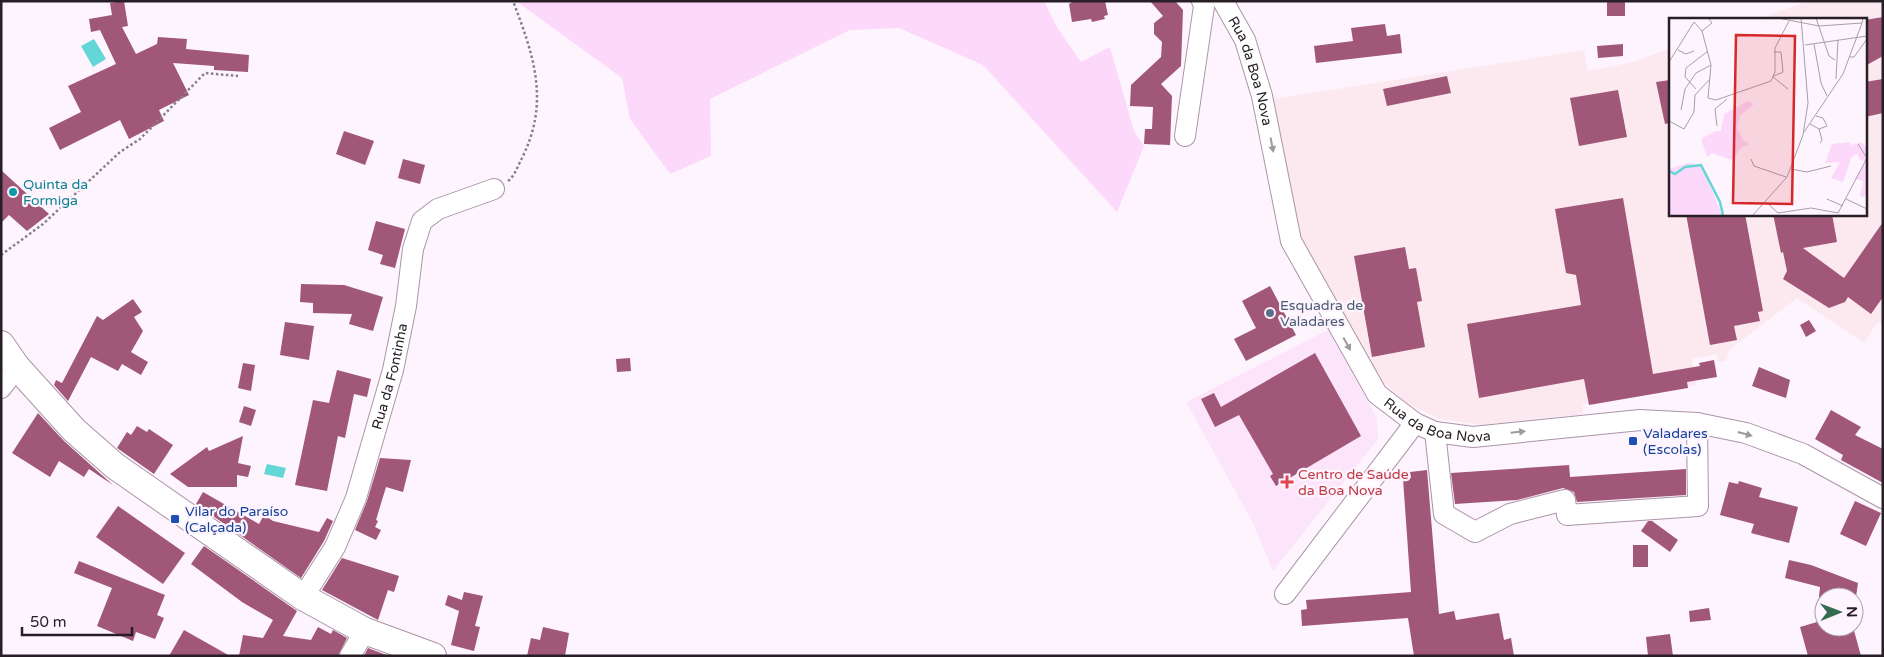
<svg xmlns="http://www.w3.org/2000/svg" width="1884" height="657" font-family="'Varela Round',sans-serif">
	<rect width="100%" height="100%" fill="#fef4fe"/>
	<polygon fill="#fce4fb" points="1328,330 1377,418 1378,439 1273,571 1254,525 1186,402"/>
	<polygon fill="#fce8ef" points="1808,1 1883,1 1883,323 1877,323 1864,343 1797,298 1730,349 1726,361 1718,362 1716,354 1692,359 1696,385 1583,404 1583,414 1481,425 1440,419 1407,403 1380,379 1297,236 1273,99 1584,50 1588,71 1632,62 1670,49 1670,214 1865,214 1865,19 1758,19"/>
	<polygon fill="#fcd8fa" points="516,1 1044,1 1058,29 1081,62 1110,47 1134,131 1144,146 1117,212 983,65 899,28 850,30 710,99 711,156 670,174 630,119 622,78"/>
	<g fill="#64d6d7">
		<polygon points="94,39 106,59 93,67 81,46"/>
		<polygon points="267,464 286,468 283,478 264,474"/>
	</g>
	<g fill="#a05778">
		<polygon points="124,1 128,26 122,27 136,54 157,44 158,37 187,39 186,49 249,55 248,72 214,70 214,66 173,63 189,95 159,110 164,121 129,139 120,120 60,150 49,128 81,112 68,86 116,64 100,30 91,32 89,19 112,15 110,3"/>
		<polygon points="1074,1 1105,1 1108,15 1104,16 1105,19 1092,22 1091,19 1072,22 1069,4"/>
		<polygon points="1150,1 1175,1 1183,10 1181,66 1161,84 1172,96 1170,145 1144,144 1145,129 1152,129 1153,107 1130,106 1131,85 1161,57 1162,42 1154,34 1154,23 1163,16"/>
		<rect x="1607" y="1" width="18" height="15"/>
		<polygon points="1883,17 1883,56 1865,66 1865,20"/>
		<polygon points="1385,24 1387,36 1400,34 1402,53 1316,63 1314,46 1353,41 1351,28"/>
		<polygon points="1623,44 1623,56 1598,58 1597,46"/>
		<polygon points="1447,76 1451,93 1387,106 1383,89"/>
		<polygon points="1883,79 1883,113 1865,117 1865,82"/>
		<polygon points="1670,80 1670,123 1665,124 1656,82"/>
		<polygon points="1618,90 1627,137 1579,146 1570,98"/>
		<polygon points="344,131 374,141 365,165 336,154"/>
		<polygon points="403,159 425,165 420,184 398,178"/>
		<polygon points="1,170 49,214 27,231 9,215 1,223"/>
		<polygon points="1623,198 1653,374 1700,366 1699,363 1714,360 1717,377 1687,382 1688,388 1589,405 1584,379 1479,398 1467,324 1581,305 1576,275 1566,273 1555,209"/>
		<polygon points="1686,214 1745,214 1763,311 1758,312 1760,321 1734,326 1737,340 1710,345"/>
		<polygon points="1773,214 1832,214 1837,242 1803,248 1844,278 1883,222 1883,297 1871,314 1848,297 1845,302 1829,308 1783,279 1787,271 1783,252 1781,253"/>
		<polygon points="376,221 405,229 395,268 380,264 383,255 368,250"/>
		<polygon points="1405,247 1409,269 1416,268 1422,301 1417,302 1425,347 1372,357 1354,256"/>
		<polygon points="301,284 344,285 383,297 373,331 349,324 352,314 313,313 313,303 300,302"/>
		<polygon points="1270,286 1296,335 1246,361 1234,339 1256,328 1242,301"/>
		<polygon points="133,299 142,312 134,317 143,331 131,352 148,362 141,375 122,364 118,371 91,357 68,401 54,385 56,380 62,383 97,316 103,320"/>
		<polygon points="1809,320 1816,331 1806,337 1800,325"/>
		<polygon points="285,322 314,326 309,360 280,355"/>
		<polygon points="1315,353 1361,436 1276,486 1270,476 1273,474 1239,415 1215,427 1201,399 1214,393 1221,407"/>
		<polygon points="630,358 631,371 617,372 616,359"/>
		<polygon points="243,363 255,365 251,391 238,388"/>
		<polygon points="1759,367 1790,380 1786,398 1752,386"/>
		<polygon points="337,370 371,379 367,397 354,394 345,438 338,436 327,491 295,485 313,400 329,403"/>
		<polygon points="244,406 256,410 251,426 239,422"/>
		<polygon points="1831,410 1861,427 1855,435 1883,449 1883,483 1841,460 1843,455 1815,439"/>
		<polygon points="38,413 64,441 113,485 89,469 84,477 59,461 50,477 12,453"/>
		<polygon points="137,426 147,432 149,429 173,445 154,474 117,448 127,432 131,435"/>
		<polygon points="243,436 238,463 251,466 248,477 237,475 237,487 188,487 170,474 207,447 209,451"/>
		<polygon points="380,458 411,460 403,492 386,487 376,520 378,521 375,527 381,530 376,540 355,530 367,501"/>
		<polygon points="1569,465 1570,477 1686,469 1686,495 1577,502 1574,492 1563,488 1517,500 1455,504 1451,473"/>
		<polygon points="1427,470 1439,614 1454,611 1456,620 1499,613 1504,640 1511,638 1514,656 1414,656 1408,618 1302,626 1301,610 1307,609 1306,600 1411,592 1403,479 1411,478 1410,472"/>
		<polygon points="1739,481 1762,488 1759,497 1798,507 1789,543 1751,533 1754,524 1720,515 1729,482 1738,484"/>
		<polygon points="203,492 259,524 264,515 273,521 319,532 327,518 333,521 324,541 301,578 196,504"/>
		<polygon points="1855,501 1881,513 1866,546 1840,534"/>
		<polygon points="118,506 185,553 163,584 96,537"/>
		<polygon points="1648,521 1652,521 1678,540 1670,552 1641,531"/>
		<rect x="1633" y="545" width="15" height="22"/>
		<polygon points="204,546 297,611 283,636 311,640 318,627 331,634 333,630 347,638 338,656 239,656 243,635 263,638 273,620 242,602 191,564"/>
		<polygon points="342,558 399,576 394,592 388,590 378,620 322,590"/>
		<polygon points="1789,560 1811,565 1858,583 1856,597 1819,597 1820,587 1785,578"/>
		<polygon points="79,561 165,595 157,615 164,618 155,639 136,632 133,641 97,626 112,588 74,573"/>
		<polygon points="464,592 483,596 475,626 480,627 474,651 451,645 459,611 445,605 448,595 462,600"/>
		<polygon points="1709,608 1711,620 1690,622 1689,611"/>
		<polygon points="1824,620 1824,627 1853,627 1861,656 1808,656 1800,627"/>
		<polygon points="543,627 569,633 565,656 527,656 531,638 540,640"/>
		<polygon points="184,630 230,656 169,656"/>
		<polygon points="1670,634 1673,656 1648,656 1646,637"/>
		<polygon points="368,648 389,656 364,656"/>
	</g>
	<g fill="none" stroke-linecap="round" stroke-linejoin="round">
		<defs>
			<g id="minor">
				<path id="s1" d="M 1223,1 L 1245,40 L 1262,96 L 1291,241 L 1377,394 L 1415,423 L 1435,432 L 1473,437 L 1640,420 L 1697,423 L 1746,433 L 1803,454 L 1883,498"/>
				<polyline points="1185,136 1204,6 1202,1"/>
				<polyline points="1,388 17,367"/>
				<polyline points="1435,432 1444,514 1475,532 1510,514 1565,500 1567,515 1698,506 1697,423"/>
				<polyline points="1285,594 1415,423"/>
				<path id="s2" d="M 303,597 L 335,547 L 356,498 L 393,370 L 406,306 L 413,249 L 422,221 L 438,209 L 494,189"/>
				<polyline points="350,656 365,631"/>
			</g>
			<polyline id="major" points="1,344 17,367 74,430 115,466 303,597 365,631 433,656"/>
		</defs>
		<use href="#minor" stroke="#ab94a9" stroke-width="22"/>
		<use href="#major" stroke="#ab94a9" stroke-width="28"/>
		<g stroke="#887e87" stroke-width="2.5" stroke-dasharray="2.5 2.5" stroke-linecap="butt">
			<path d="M 508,181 C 515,176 518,165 522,158 C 550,102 534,56 513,1"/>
			<polyline points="1,255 43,224 120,152 140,139 205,73 238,76"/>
		</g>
		<use href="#minor" stroke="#fff" stroke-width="20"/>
		<use href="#major" stroke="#fff" stroke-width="26"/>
	</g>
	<defs><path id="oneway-solid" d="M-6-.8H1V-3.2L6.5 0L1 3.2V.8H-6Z" transform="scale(1.25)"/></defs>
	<g fill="#9e9a9d">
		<use href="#oneway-solid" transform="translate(1272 145) rotate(79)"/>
		<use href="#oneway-solid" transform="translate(1347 344) rotate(61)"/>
		<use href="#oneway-solid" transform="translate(1518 432) rotate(-6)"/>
		<use href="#oneway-solid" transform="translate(1745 434) rotate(15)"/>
	</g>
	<circle fill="#0f9aa8" stroke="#fef4fe" stroke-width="2" cx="13" cy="192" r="5"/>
	<circle fill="#5c6f8a" stroke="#fef4fe" stroke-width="2" cx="1270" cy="313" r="5"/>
	<g fill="#1a4fb4" stroke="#fef4fe" stroke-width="2">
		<rect x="1628" y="436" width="10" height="10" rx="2.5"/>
		<rect x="170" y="514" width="10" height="10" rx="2.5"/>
	</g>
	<path fill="#e0444e" stroke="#fef4fe" stroke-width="2" d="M1284.5 474.5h5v5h5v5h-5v5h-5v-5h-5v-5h5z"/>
	<g text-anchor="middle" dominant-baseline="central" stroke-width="4.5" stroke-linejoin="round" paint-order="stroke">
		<g font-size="14" fill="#271e26" stroke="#fef4fe">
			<text stroke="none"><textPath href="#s1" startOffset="76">Rua da Boa Nova</textPath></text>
			<text stroke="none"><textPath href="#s2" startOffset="239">Rua da Fontinha</textPath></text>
			<text stroke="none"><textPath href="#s1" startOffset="495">Rua da Boa Nova</textPath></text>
		</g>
		<g font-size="14" fill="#0d838f" stroke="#fef4fe" text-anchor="start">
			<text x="23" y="184">Quinta da<tspan x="23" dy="16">Formiga</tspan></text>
		</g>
		<g font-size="14" fill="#4e5e75" stroke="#fef4fe" text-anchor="start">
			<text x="1280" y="305">Esquadra de<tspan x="1280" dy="16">Valadares</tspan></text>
		</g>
		<g font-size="14" fill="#164399" stroke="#fef4fe" text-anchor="start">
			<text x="1643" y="433">Valadares<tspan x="1643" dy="16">(Escolas)</tspan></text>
			<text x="185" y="511">Vilar do Paraíso<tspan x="185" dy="16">(Calçada)</tspan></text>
		</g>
		<g font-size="14" fill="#be3a42" stroke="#fef4fe" text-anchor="start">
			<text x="1298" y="474">Centro de Saúde<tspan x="1298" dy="16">da Boa Nova</tspan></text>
		</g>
	</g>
	<g transform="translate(1669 18)">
		<rect width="198" height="198" fill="#fef4fe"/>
		<path d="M 79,83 L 85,86 L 71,98 L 68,109 L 74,122 L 81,126 L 72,130 L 63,142 L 43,135 L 38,139 L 32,121 L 46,113 L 52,113 L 55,96 ZM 180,124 L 183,127 L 192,124 L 197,129 L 197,178 L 194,179 L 191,178 L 194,163 L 186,161 L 197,144 L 190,141 L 188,136 L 183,138 L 174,164 L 162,160 L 171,144 L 156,145 L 163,126 ZM 19,145 L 33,148 L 53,197 L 0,197 L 0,151 Z" fill="#fcd8fa"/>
		<path fill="none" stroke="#64d6d7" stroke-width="2.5" d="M 0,153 L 6,156 L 16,149 L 32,147 L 51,184 L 54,197"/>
		<path fill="none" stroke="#a89ea8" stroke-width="1" d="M 109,0 L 150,8 L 193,5 L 194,0M 147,0 L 160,38 L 166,42M 25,4 L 33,13 L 42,47 L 39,80 L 47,82 L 102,63 L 106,54 L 106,30 L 120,3M 33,13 L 43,5 L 39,0M 145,26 L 152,65 L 158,78M 136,27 L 198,18M 9,32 L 17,36 L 25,33M 105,34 L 112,34 L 114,54 L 105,58M 181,39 L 185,39 L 198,21M 0,44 L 25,4M 104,59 L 119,71M 167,61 L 169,22M 27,71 L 16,59 L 17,50 L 39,33M 12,92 L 16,71 L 27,55 L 42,47M 147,98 L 154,100 L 158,108 L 150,111M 0,103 L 15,111 L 25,94 L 26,77 L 41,61M 141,106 L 150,111 L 153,122 L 151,125M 48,108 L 46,91 L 58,81M 135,114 L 174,56 L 193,5M 189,126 L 198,140M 82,141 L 85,148 L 117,159M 122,151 L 138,154 L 162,148M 158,181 L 174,188M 177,181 L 198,191M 97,184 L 109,195M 109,195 L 142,190 L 169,195 L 198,140M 84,197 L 118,159 L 134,117 L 139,85 L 132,0"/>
		<path fill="#d62828" fill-opacity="0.15" stroke="#d62828" stroke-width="2.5" d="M 67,17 L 126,18 L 123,186 L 64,185 Z"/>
		<rect width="198" height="198" fill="none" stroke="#271e26" stroke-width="2.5"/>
	</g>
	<rect width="1884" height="657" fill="none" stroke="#271e26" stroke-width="5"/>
	<g transform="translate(1839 612) rotate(89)"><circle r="24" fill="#fef4fe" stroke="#a89ea8"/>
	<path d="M0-4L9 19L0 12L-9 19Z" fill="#356b51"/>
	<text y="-8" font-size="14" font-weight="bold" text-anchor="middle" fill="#271e26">N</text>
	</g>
	<path d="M22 627v8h110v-8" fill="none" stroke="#271e26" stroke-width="2.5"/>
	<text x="30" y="627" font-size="15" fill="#271e26" stroke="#fef4fe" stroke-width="4" paint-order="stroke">50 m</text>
</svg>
